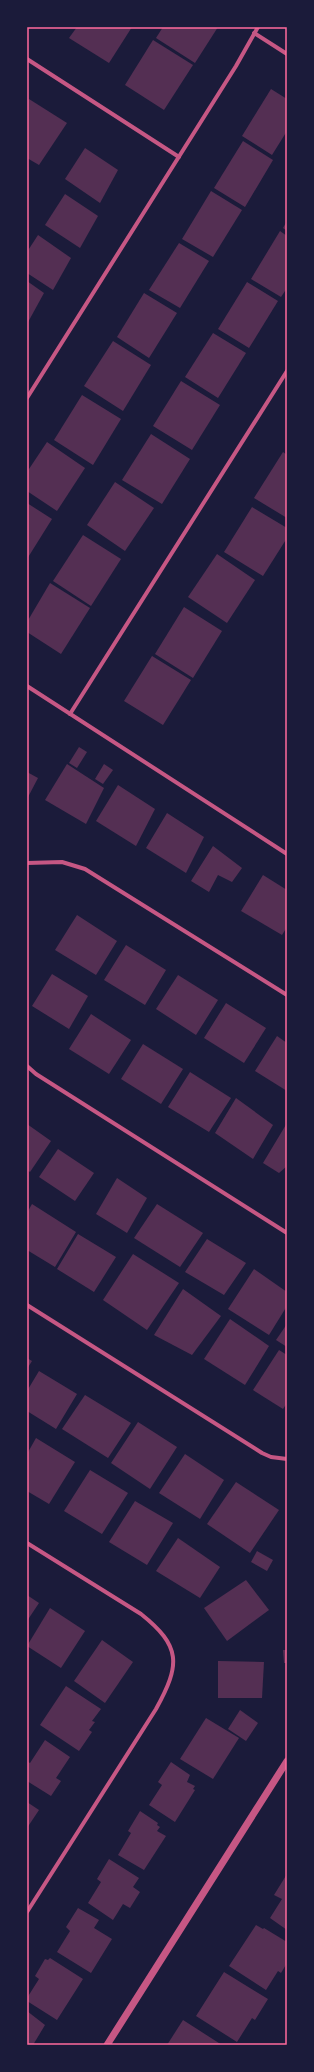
<svg xmlns="http://www.w3.org/2000/svg" width="314" height="2072" font-family="'Zilla Slab',serif">
	<rect width="100%" height="100%" fill="#1b1b3a"/>
	<g fill="#542f53">
		<polygon points="77,27 132,27 109,63 69,38"/>
		<polygon points="163,27 218,27 195,63 156,38"/>
		<polygon points="153,40 193,65 164,110 125,85"/>
		<polygon points="271,89 287,99 287,131 272,155 242,136"/>
		<polygon points="29,99 67,123 39,165 27,158 27,102"/>
		<polygon points="243,141 273,160 245,207 214,188"/>
		<polygon points="85,148 118,170 100,203 65,179"/>
		<polygon points="211,191 242,210 213,257 182,239"/>
		<polygon points="65,194 98,216 80,248 45,225"/>
		<polygon points="287,221 287,231 283,228"/>
		<polygon points="280,231 287,236 287,288 281,297 251,279"/>
		<polygon points="38,235 71,258 53,290 27,273 27,252"/>
		<polygon points="179,243 209,261 180,308 149,290"/>
		<polygon points="27,281 44,293 27,324"/>
		<polygon points="247,282 278,301 249,348 218,329"/>
		<polygon points="144,293 177,313 149,358 117,337"/>
		<polygon points="213,333 246,353 218,398 185,377"/>
		<polygon points="113,341 151,365 123,411 84,386"/>
		<polygon points="181,381 220,405 192,450 153,426"/>
		<polygon points="82,395 121,419 93,465 54,440"/>
		<polygon points="151,434 190,459 162,504 122,480"/>
		<polygon points="47,442 85,468 57,511 27,491 27,472"/>
		<polygon points="283,452 287,455 287,518 254,498"/>
		<polygon points="115,482 154,508 125,551 87,525"/>
		<polygon points="27,503 52,519 27,559"/>
		<polygon points="252,507 287,528 287,538 263,576 224,552"/>
		<polygon points="83,535 121,559 91,606 53,581"/>
		<polygon points="217,554 255,580 227,623 188,597"/>
		<polygon points="50,583 90,608 61,654 27,632 27,622"/>
		<polygon points="184,607 222,631 193,678 155,654"/>
		<polygon points="152,656 191,680 163,725 124,701"/>
		<polygon points="79,747 87,752 77,768 69,763"/>
		<polygon points="67,764 104,788 86,824 45,800"/>
		<polygon points="104,764 113,770 103,784 95,779"/>
		<polygon points="27,772 38,778 27,799"/>
		<polygon points="118,785 155,809 136,846 96,821"/>
		<polygon points="167,813 204,837 186,873 146,848"/>
		<polygon points="213,846 242,868 232,882 218,875 209,892 191,881"/>
		<polygon points="263,875 287,890 287,927 282,935 241,911"/>
		<polygon points="77,915 117,941 96,975 55,950"/>
		<polygon points="126,945 166,970 145,1005 104,980"/>
		<polygon points="52,974 88,996 69,1029 32,1006"/>
		<polygon points="178,975 218,1000 196,1035 156,1009"/>
		<polygon points="226,1003 266,1028 244,1063 204,1038"/>
		<polygon points="91,1014 131,1040 109,1074 69,1049"/>
		<polygon points="277,1036 287,1043 287,1091 255,1071"/>
		<polygon points="143,1044 183,1069 161,1104 121,1079"/>
		<polygon points="190,1072 231,1098 209,1132 168,1107"/>
		<polygon points="236,1098 273,1125 253,1159 215,1133"/>
		<polygon points="287,1123 287,1166 279,1173 263,1163"/>
		<polygon points="27,1124 51,1141 30,1172 27,1170"/>
		<polygon points="58,1149 94,1173 75,1201 39,1177"/>
		<polygon points="117,1178 147,1198 127,1233 96,1214"/>
		<polygon points="32,1204 76,1232 55,1267 27,1250 27,1213"/>
		<polygon points="157,1204 203,1233 180,1267 134,1238"/>
		<polygon points="78,1234 116,1257 94,1292 57,1269"/>
		<polygon points="207,1239 246,1263 224,1295 185,1272"/>
		<polygon points="133,1254 179,1283 147,1330 103,1300"/>
		<polygon points="254,1269 287,1292 287,1306 269,1335 228,1309"/>
		<polygon points="183,1289 221,1316 192,1355 154,1335"/>
		<polygon points="230,1319 269,1346 245,1385 204,1359"/>
		<polygon points="287,1324 287,1347 276,1340"/>
		<polygon points="279,1350 287,1355 287,1403 283,1409 253,1390"/>
		<polygon points="27,1358 32,1361 27,1369"/>
		<polygon points="39,1371 77,1394 56,1429 27,1411 27,1391"/>
		<polygon points="85,1395 131,1423 108,1458 62,1429"/>
		<polygon points="138,1422 177,1447 150,1489 111,1463"/>
		<polygon points="36,1438 75,1462 49,1504 27,1491 27,1454"/>
		<polygon points="185,1454 224,1480 200,1519 159,1493"/>
		<polygon points="90,1470 128,1493 102,1534 64,1511"/>
		<polygon points="236,1482 279,1510 250,1553 207,1524"/>
		<polygon points="135,1501 173,1523 147,1565 109,1542"/>
		<polygon points="178,1538 220,1567 200,1598 156,1571"/>
		<polygon points="257,1551 273,1560 267,1571 251,1562"/>
		<polygon points="246,1580 269,1610 227,1641 204,1608"/>
		<polygon points="27,1595 39,1603 27,1621"/>
		<polygon points="50,1608 85,1631 61,1668 27,1646"/>
		<polygon points="102,1640 133,1662 105,1703 74,1681"/>
		<polygon points="283,1650 287,1650 287,1663 284,1663"/>
		<polygon points="218,1661 264,1662 262,1698 218,1698"/>
		<polygon points="66,1686 101,1709 92,1721 95,1722 89,1730 92,1732 79,1751 40,1725"/>
		<polygon points="240,1710 258,1723 246,1741 228,1729"/>
		<polygon points="206,1718 239,1738 213,1779 180,1759"/>
		<polygon points="45,1740 70,1757 56,1778 61,1781 51,1796 27,1781 27,1764 28,1762 30,1763"/>
		<polygon points="171,1762 190,1775 187,1782 195,1786 193,1789 195,1790 175,1822 149,1805 162,1785 158,1782"/>
		<polygon points="27,1802 39,1810 27,1828"/>
		<polygon points="140,1811 158,1823 157,1825 160,1827 157,1831 166,1836 144,1870 118,1855 131,1833 128,1831"/>
		<polygon points="109,1859 139,1878 133,1887 140,1892 130,1908 123,1904 113,1920 88,1903 101,1882 97,1879"/>
		<polygon points="287,1874 287,1930 270,1918 282,1899 274,1895"/>
		<polygon points="78,1908 99,1920 94,1928 112,1939 91,1973 57,1952 70,1931 66,1927"/>
		<polygon points="256,1925 263,1929 264,1928 287,1942 287,1963 281,1973 278,1971 266,1990 229,1966"/>
		<polygon points="50,1958 83,1979 57,2020 27,2001 27,1998 39,1979 35,1976 45,1959 48,1960"/>
		<polygon points="224,1972 268,1999 255,2020 252,2018 237,2042 196,2016"/>
		<polygon points="27,2011 45,2025 33,2045 27,2045"/>
		<polygon points="183,2020 222,2045 167,2045"/>
	</g>
	<g fill="none" stroke-linecap="round" stroke-linejoin="round">
		<g stroke="#c65784" stroke-width="4">
			<polyline points="254,33 287,54"/>
			<polyline points="27,59 179,157"/>
			<polyline points="27,398 236,66 258,27"/>
			<polyline points="27,686 287,854"/>
			<polyline points="70,714 287,371"/>
			<polyline points="27,863 62,862 85,869 287,995"/>
			<polyline points="27,1066 36,1074 287,1233"/>
			<polyline points="27,1305 262,1453 271,1457 287,1459"/>
			<path d="M 27,1543 L 141,1614 C 181,1646 181,1664 156,1709 L 27,1912"/>
		</g>
		<polyline stroke="#c65784" stroke-width="7" points="107,2045 287,1761"/>
	</g>
	<rect width="314" height="2072" fill="none" stroke="#1b1b3a" stroke-width="56"/>
	<rect x="28" y="28" width="258" height="2016" fill="none" stroke="#ff6b9d" stroke-width="1.5"/>
</svg>
